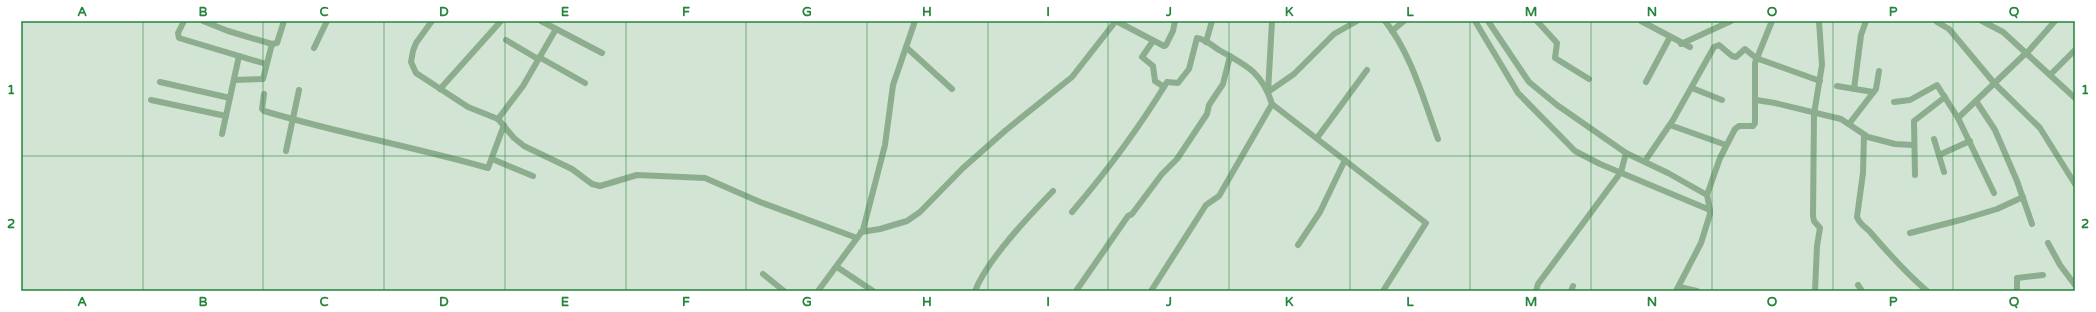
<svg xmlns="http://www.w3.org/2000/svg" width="2096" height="312" font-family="'Varela Round',sans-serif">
	<rect width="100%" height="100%" fill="#d2e4d3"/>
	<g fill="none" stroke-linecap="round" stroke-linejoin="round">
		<g stroke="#8cad8e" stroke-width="6">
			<polyline points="184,21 178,33 179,38 266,64"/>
			<polyline points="203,21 228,31 272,44 277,43 284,21"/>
			<polyline points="432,21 416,43 413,51 411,62 416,73 468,107 498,119 514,138 524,146 572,169 592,184 600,186 637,175 705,178 760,202 857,238"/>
			<polyline points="541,21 602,53"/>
			<polyline points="1272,21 1268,92 1294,74 1334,34 1357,21"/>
			<path d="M 1385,21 C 1411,53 1424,101 1438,139"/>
			<polyline points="1475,21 1518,93 1575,151 1600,164 1710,210 1710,214 1701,243 1676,291"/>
			<polyline points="1488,21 1529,82 1557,105 1626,153 1668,173 1707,195 1710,210"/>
			<polyline points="1537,21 1557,43 1555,58 1589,79"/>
			<polyline points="1641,21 1690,47"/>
			<polyline points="1982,21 2003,32 2075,98"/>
			<polyline points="1937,22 1949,29 1995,84 2040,128 2075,184"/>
			<polyline points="1392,31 1404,21"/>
			<polyline points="506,40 538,59"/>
			<polyline points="1153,41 1142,57 1153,66 1155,81 1164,87"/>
			<polyline points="1206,42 1212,21"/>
			<polyline points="1681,44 1731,21"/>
			<polyline points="906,47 952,89"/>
			<polyline points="314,48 327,21"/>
			<polyline points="2026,54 2055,21"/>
			<polyline points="539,57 585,83"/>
			<polyline points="2050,75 2075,50"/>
			<polyline points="234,80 263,79 272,44"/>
			<polyline points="160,82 230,98"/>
			<polyline points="1646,82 1670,37"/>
			<polyline points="1837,86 1873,92"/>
			<polyline points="1692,88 1722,100"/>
			<polyline points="440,89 501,21"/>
			<polyline points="1854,89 1861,35 1866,21"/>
			<path d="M 264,94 L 262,109 L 264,111 C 338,133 414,147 488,168 L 504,125"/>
			<polyline points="151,100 226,116"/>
			<polyline points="1756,100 1775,103 1841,119 1868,137 1895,144 1913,145"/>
			<polyline points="1976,101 1995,130 2017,181 2032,224"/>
			<polyline points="1894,102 1910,100 1937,85 1958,118 1994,193"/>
			<polyline points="1958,118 2026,53"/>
			<polyline points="498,119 523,86 556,29"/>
			<polyline points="1849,124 1876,89 1879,71"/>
			<polyline points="1670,125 1726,145"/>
			<polyline points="222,134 239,56"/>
			<path d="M 1864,135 L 1863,173 L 1857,217 C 1860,225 1866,227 1871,233 C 1889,254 1906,273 1927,291"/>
			<polyline points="1317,138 1367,70"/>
			<polyline points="1934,139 1944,172"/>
			<polyline points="286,151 299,90"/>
			<polyline points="1939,155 1970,141"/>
			<polyline points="492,159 533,176"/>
			<polyline points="1645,161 1673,120 1714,47 1719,45 1732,56 1736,57 1745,49 1756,58 1820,81"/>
			<polyline points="1915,175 1914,121 1945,97"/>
			<polyline points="1707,195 1720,158 1735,129 1739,126 1753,126 1755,123 1755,63 1772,21"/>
			<path d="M 1072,212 C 1107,171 1139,128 1167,82 L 1178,83 L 1189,69 L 1197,38 C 1205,39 1213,46 1219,50 C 1246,65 1262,72 1272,104"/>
			<polyline points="861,232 880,229 907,221 920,212 963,168 1006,130 1072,77 1115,22 1118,22 1164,46 1166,45 1173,31 1175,21"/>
			<polyline points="1910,233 1964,219 1997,209 2023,197"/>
			<polyline points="2048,243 2060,265 2075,285"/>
			<polyline points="1298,245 1320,212 1345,160"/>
			<polyline points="837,267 873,291"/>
			<polyline points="763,274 784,291"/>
			<polyline points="1858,285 1862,291"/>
			<polyline points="1679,287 1697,291"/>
			<polyline points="818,291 863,230 885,145 893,85 915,21"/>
			<path d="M 975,291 C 987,260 1029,216 1053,191"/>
			<polyline points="1076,291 1128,216 1132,214 1162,174 1177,159 1207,114 1209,105 1223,84 1230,56"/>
			<polyline points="1151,291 1206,205 1219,196 1272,104 1426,223 1383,291"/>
			<polyline points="1536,291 1538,284 1621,172 1626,153"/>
			<polyline points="1571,291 1573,286"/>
			<polyline points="1815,291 1817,246 1820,228 1814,221 1813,216 1814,114 1822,65 1819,21"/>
			<polyline points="2017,291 2017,278 2043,275"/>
		</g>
	</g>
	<path fill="none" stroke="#238539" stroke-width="1" stroke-opacity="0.55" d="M 143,21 L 143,291M 263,21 L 263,291M 384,21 L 384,291M 505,21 L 505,291M 626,21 L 626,291M 746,21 L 746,291M 867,21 L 867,291M 988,21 L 988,291M 1108,21 L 1108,291M 1229,21 L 1229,291M 1350,21 L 1350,291M 1470,21 L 1470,291M 1591,21 L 1591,291M 1712,21 L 1712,291M 1833,21 L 1833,291M 1953,21 L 1953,291M 21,156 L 2075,156"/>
	<rect width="2096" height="312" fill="none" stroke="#ffffff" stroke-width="44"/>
	<rect x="22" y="22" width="2052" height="268" fill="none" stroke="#238539" stroke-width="1.5"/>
	<g font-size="13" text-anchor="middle" font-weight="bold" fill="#238539">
		<text x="82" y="16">A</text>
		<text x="203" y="16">B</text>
		<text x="324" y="16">C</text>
		<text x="444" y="16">D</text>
		<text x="565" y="16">E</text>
		<text x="686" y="16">F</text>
		<text x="807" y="16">G</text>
		<text x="927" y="16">H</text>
		<text x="1048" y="16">I</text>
		<text x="1169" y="16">J</text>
		<text x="1289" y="16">K</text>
		<text x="1410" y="16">L</text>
		<text x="1531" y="16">M</text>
		<text x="1652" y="16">N</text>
		<text x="1772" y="16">O</text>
		<text x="1893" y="16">P</text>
		<text x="2014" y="16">Q</text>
		<text x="11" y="94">1</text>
		<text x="2085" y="94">1</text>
		<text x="11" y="228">2</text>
		<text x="2085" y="228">2</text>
		<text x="82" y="306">A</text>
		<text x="203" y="306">B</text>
		<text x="324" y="306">C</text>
		<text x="444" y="306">D</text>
		<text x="565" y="306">E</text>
		<text x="686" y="306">F</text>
		<text x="807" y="306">G</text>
		<text x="927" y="306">H</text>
		<text x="1048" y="306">I</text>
		<text x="1169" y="306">J</text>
		<text x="1289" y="306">K</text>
		<text x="1410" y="306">L</text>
		<text x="1531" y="306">M</text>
		<text x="1652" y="306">N</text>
		<text x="1772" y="306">O</text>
		<text x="1893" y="306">P</text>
		<text x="2014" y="306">Q</text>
	</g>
</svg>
